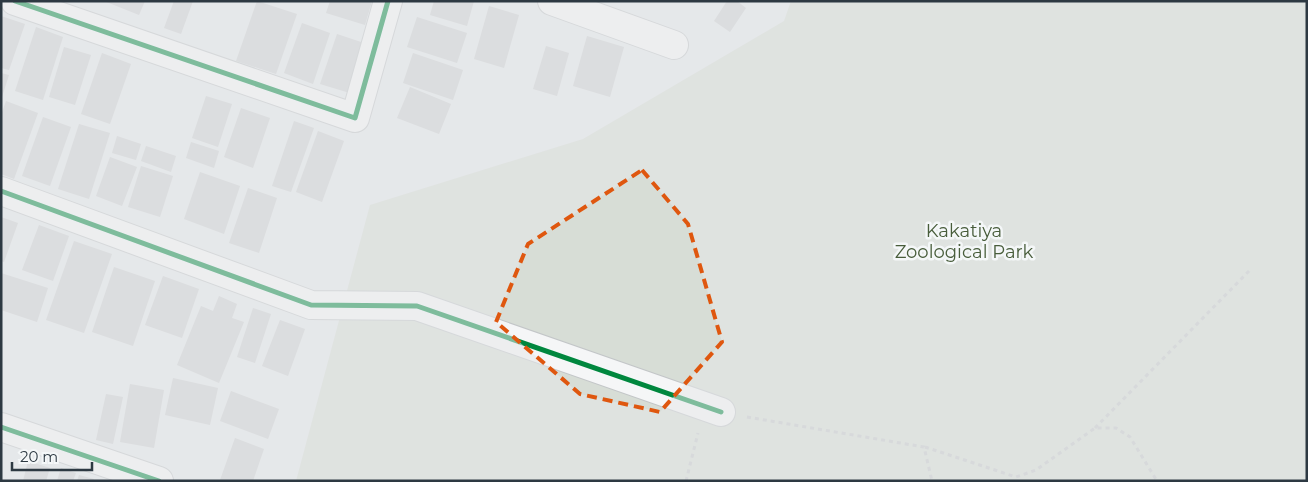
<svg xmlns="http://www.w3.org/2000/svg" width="1308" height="482" font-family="Montserrat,sans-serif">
	<rect width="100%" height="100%" fill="#e5e8ea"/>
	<polygon fill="#d7ddd6" points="791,1 1307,1 1307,481 296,481 370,205 583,139 784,21"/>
	<g fill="#ced0d2">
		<polygon points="104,1 145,1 139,15"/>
		<polygon points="174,1 193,1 181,34 164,28"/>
		<polygon points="257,1 297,14 276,74 236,61"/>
		<polygon points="330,1 372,1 365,25 326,13"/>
		<polygon points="434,1 474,1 467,26 430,15"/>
		<polygon points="727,1 737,1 746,8 730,32 714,21"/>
		<polygon points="489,6 519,15 504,68 474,59"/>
		<polygon points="1,16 25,24 9,70 1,68"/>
		<polygon points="417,17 467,33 457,63 407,47"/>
		<polygon points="302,23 330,33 313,84 284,73"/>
		<polygon points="36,27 63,37 43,100 15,91"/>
		<polygon points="337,34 370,45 353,94 320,84"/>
		<polygon points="587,36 624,47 610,97 573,86"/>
		<polygon points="546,46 569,53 557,96 533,89"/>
		<polygon points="64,47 91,55 75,105 49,97"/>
		<polygon points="102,53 131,64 110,124 81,114"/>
		<polygon points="413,53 463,70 453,100 403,83"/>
		<polygon points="1,73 9,75 2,97 1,97"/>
		<polygon points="410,87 451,104 439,134 397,118"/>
		<polygon points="206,96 232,104 218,147 192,138"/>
		<polygon points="6,101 38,113 14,179 1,174 1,115"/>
		<polygon points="241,108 270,118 253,168 224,157"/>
		<polygon points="43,117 71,127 50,186 22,176"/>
		<polygon points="294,121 314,128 291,192 272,186"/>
		<polygon points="79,124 110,133 89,199 58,189"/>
		<polygon points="318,131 344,141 322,202 296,192"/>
		<polygon points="117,136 141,144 136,160 112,153"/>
		<polygon points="191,142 219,151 214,168 186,158"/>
		<polygon points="146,146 176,156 171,172 141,161"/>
		<polygon points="110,157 137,167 122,206 96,196"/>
		<polygon points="141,166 173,176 160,217 128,207"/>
		<polygon points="200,172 240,186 224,234 184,219"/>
		<polygon points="248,188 277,198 259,253 229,243"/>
		<polygon points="1,217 18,223 4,262 1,261"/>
		<polygon points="39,225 69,236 53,281 22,270"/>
		<polygon points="74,241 112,254 84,333 46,320"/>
		<polygon points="114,267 155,281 133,346 92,332"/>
		<polygon points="1,273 48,288 37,322 1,310"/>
		<polygon points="163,276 199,289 182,338 145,325"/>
		<polygon points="219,296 237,304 232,318 244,322 219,383 177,365 201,306 213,311"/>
		<polygon points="253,308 271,314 255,363 237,357"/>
		<polygon points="280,320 305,329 288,376 262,366"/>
		<polygon points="173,378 218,388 210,425 165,415"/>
		<polygon points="130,384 164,390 154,448 120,442"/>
		<polygon points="231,391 279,409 268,439 220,421"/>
		<polygon points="106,394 123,397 113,444 96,440"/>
		<polygon points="235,438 264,449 253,481 220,480"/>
		<polygon points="28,461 50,468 46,481 23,481"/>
		<polygon points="61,468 76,473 73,481 57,481"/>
		<polygon points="79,475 94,479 93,481 77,481"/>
	</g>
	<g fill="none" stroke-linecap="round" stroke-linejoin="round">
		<defs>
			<g id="minor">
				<polyline points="15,1 355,118 388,1"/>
				<polyline points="552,1 674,45"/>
				<polyline points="1,191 311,305 417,306 721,412"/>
				<polyline points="1,427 159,481"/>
			</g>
		</defs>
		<use href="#minor" stroke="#c3c6c8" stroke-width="30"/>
		<g stroke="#c5c8c9" stroke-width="3" stroke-dasharray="4 4" stroke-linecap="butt">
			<polyline points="747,417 924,447 932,481"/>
			<polyline points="1095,428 1250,270"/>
			<polyline points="925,447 1016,477 1036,470 1095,428 1116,428 1130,437 1157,481"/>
			<polyline points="686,481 698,433"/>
		</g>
		<use href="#minor" stroke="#f5f6f7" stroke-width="28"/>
		<defs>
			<g id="cycleway">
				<polyline points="15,1 355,118 388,1"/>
				<polyline points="1,191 311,305 417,306 721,412"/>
				<polyline points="1,427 159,481"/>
			</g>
		</defs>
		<use href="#cycleway" stroke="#f4f7f8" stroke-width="8"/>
		<use href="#cycleway" stroke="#00873e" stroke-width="5"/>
	</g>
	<path d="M0 0H1308V482H0ZM 642,170 L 688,224 L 722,342 L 660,412 L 580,394 L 496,322 L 528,244 Z" fill="#e5e8ea" fill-opacity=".55" fill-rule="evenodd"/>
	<path fill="none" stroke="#df570f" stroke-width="4" stroke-dasharray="10 6" stroke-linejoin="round" d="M 642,170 L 688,224 L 722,342 L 660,412 L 580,394 L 496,322 L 528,244 Z"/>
	<g text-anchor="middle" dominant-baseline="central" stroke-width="5" stroke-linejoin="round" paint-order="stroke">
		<g font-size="18" fill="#485d3b" stroke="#f4f7f8">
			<text x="964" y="231">Kakatiya<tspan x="964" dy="21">Zoological Park</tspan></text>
		</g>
	</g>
	<rect width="1308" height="482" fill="none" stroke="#2d3942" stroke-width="5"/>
	<path d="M12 462v8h80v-8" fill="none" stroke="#2d3942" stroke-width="2.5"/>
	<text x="20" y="462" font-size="15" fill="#2d3942" stroke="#f4f7f8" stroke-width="4" paint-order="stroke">20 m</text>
</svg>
